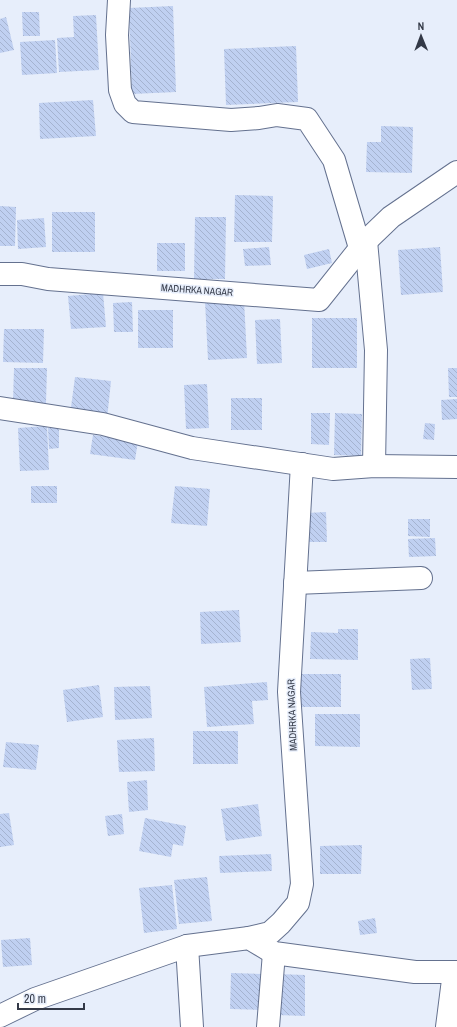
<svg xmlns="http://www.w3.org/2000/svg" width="457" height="1027" font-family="'Archivo Narrow',sans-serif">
	<defs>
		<pattern id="building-back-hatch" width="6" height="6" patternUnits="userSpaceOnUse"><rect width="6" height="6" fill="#c0d0f1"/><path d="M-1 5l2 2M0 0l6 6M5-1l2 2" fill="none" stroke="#a5b3d0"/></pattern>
	</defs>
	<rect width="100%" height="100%" fill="#e7eefb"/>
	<g fill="url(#building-back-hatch)">
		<polygon points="173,6 176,92 132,94 129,8"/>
		<polygon points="22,12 39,12 40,36 23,36"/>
		<polygon points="96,15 99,70 59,72 57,38 74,37 73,16"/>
		<polygon points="6,17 14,50 0,53 0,19"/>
		<polygon points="55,40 57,73 22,75 20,42"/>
		<polygon points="296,46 298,102 226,105 224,49"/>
		<polygon points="93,100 96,136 40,139 39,103"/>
		<polygon points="381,126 413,127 412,173 366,172 367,142 381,142"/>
		<polygon points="235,195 273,196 272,242 234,242"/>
		<polygon points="0,206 16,207 15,246 0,246"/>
		<rect x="52" y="212" width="43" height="40"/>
		<polygon points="195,217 226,217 225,279 194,279"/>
		<polygon points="44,218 46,247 18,249 17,220"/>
		<rect x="157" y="243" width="28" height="28"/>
		<polygon points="269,247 271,265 245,266 243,249"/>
		<polygon points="440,247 443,292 401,295 398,250"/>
		<polygon points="329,249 332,263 307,269 304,255"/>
		<polygon points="103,293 106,327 71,329 68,296"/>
		<polygon points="244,300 247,358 208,360 205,301"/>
		<polygon points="132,302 133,332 114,332 113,303"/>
		<rect x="138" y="310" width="35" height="38"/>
		<rect x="312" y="318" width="45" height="50"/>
		<polygon points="280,319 282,363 257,364 255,320"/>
		<polygon points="4,329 44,329 43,363 3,362"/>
		<polygon points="14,368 47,368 46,403 13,402"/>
		<polygon points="448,368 457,368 457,397 449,397"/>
		<polygon points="75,377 111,381 107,419 70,415"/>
		<polygon points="207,384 209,428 186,429 184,385"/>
		<rect x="231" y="398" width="31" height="32"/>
		<polygon points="457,399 457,419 442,420 441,400"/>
		<polygon points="311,413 330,413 329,445 311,444"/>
		<polygon points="335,413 362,414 361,456 334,455"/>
		<polygon points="425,423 435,424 434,440 423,439"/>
		<polygon points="47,426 49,470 20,471 18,428"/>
		<polygon points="48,428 59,428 59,448 49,449"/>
		<polygon points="93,435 138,441 135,460 90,454"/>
		<rect x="31" y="486" width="26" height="17"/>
		<polygon points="175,486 210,489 207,526 171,523"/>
		<polygon points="326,512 327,542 308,542 307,513"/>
		<polygon points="408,519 430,519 430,537 408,536"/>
		<polygon points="435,538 436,556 409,557 408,539"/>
		<polygon points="239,610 241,642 201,644 200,612"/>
		<polygon points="338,629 358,629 358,660 310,659 311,632 338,633"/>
		<polygon points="430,658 432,689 412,690 410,659"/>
		<rect x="296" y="674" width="45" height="33"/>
		<polygon points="267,682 268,700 252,701 254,724 207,727 204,687"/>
		<polygon points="99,685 103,717 67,722 63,690"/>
		<polygon points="150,686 152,718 115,720 114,687"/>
		<polygon points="315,714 360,714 360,747 315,746"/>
		<rect x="193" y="731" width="45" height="33"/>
		<polygon points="154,738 155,771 119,772 117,740"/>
		<polygon points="6,742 39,745 36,770 3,767"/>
		<polygon points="147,780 148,810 129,812 127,782"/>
		<polygon points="258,804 262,836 226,841 221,809"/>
		<polygon points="9,813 14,845 0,847 0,814"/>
		<polygon points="122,814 124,834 108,836 105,816"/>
		<polygon points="145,818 186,826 183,846 173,844 171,857 139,851"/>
		<polygon points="362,845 361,874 320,874 320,846"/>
		<polygon points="271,854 272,871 220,873 219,856"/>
		<polygon points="207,877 212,921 179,924 174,880"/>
		<polygon points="172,885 177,929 144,933 139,888"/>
		<polygon points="375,918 377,933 360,935 358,921"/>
		<polygon points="30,938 32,965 3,967 1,940"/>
		<polygon points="231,973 262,974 260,1010 230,1009"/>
		<polygon points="277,974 305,975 305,1016 277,1015"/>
	</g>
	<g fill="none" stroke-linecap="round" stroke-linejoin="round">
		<defs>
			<g id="minor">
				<polyline points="119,0 117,35 120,90 125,104 133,112 231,120 259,118 277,115 307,119 334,160 360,248"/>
				<polyline points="366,241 376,350 374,466"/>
				<polyline points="0,274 22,274 48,279 319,300 366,241 391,217 457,172"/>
				<polyline points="0,408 103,424 192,448 333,469 374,466 457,467"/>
				<polyline points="295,583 421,578"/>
				<polyline points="249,938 270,933 281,923 298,903 302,884 289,692 302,464"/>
				<polyline points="187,946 192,1027"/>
				<polyline points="0,1016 35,999 187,946 249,938 274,953 415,972 457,972"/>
				<polyline points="268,1027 274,953"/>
				<polyline points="447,1027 454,972"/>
			</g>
		</defs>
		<use href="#minor" stroke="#64718f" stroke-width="24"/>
		<use href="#minor" stroke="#fff" stroke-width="22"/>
	</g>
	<g text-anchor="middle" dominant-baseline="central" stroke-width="3" stroke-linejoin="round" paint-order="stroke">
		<g font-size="10" fill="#333947" stroke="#e7eefb">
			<text transform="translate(197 290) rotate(4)">MADHRKA NAGAR</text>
			<text transform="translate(292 715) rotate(-92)">MADHRKA NAGAR</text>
		</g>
	</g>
	<g transform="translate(421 36) rotate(359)" stroke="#e7eefb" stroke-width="3" paint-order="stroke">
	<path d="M0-3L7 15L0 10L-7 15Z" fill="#333947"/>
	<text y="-6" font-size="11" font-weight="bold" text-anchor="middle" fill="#333947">N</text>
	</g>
	<path d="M18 1003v6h66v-6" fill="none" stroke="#333947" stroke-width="2"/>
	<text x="24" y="1003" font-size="12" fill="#333947" stroke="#e7eefb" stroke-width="3" paint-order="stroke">20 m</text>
</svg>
